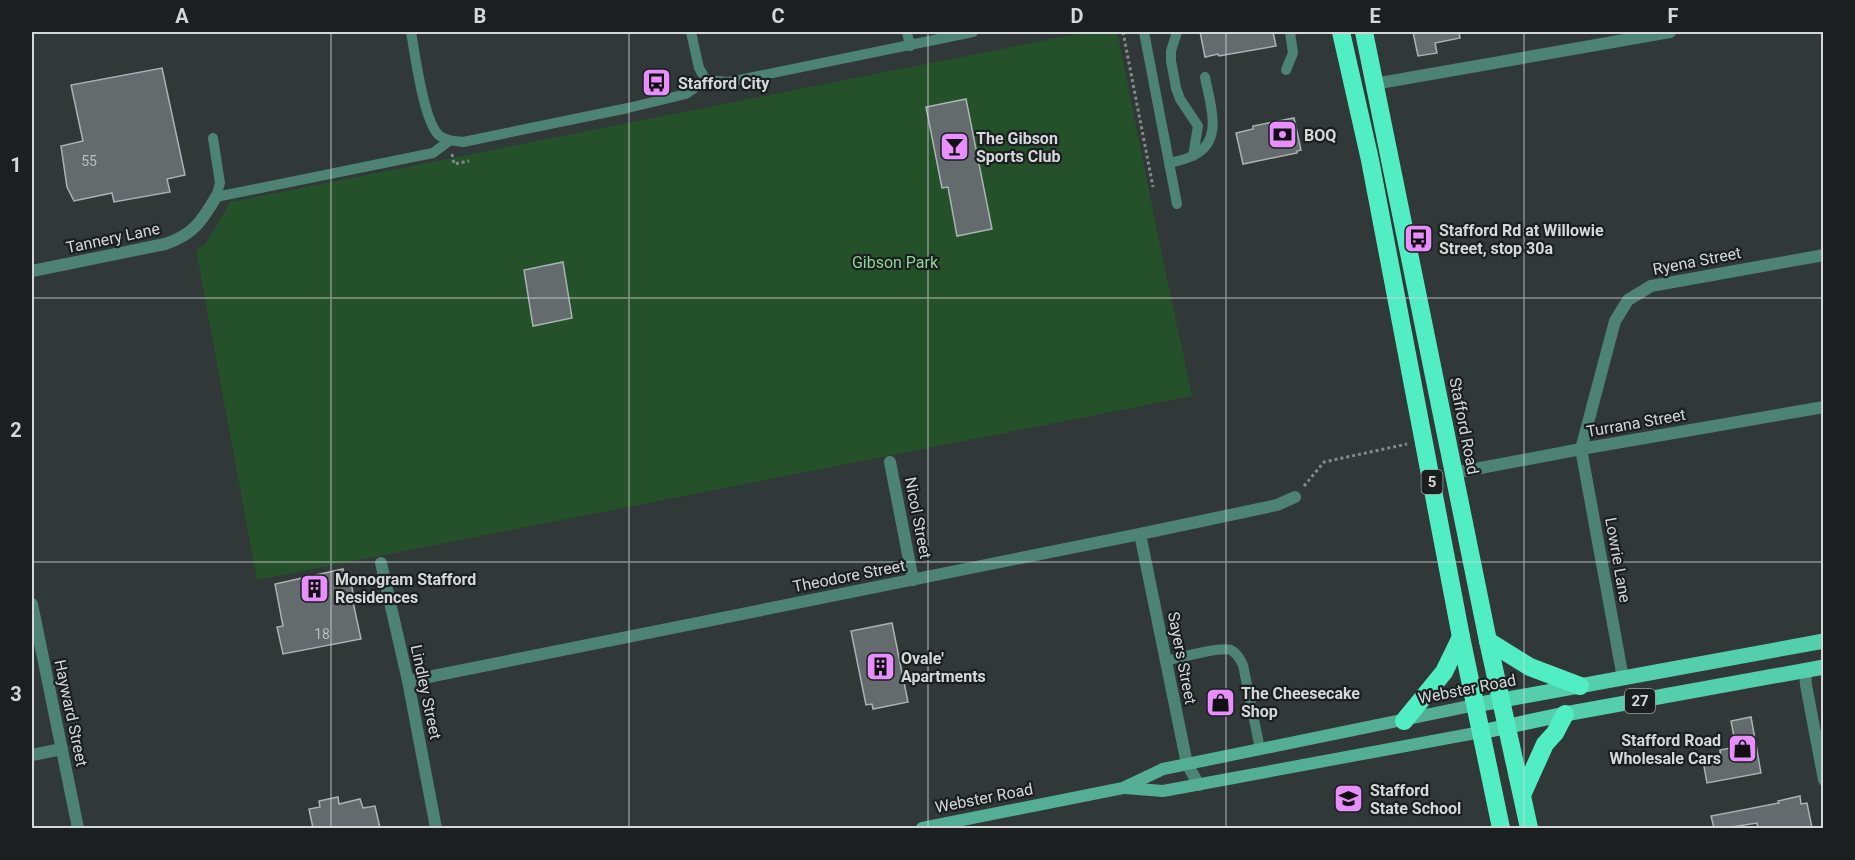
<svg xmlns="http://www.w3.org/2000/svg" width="1855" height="860" font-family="Roboto,sans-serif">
	<rect width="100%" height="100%" fill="#313838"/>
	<polygon fill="#24512a" points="1087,32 1117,32 1158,236 1192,396 257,580 196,250 205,245 230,202"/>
	<g fill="#646b6d" stroke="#aab2b5" stroke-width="1.5">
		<polygon points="1200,32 1273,32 1276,46 1219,56 1218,54 1205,57"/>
		<polygon points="1413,32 1459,32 1460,38 1435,43 1437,53 1418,56"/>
		<polygon points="162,68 185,175 167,179 170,192 114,202 112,193 74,201 67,187 61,146 83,141 71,85"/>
		<polygon points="966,99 992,229 957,236 948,187 942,188 926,107"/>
		<polygon points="1294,118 1301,150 1297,151 1297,153 1243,164 1236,133 1253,129 1253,126"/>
		<polygon points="563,262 572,318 533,326 524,270"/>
		<polygon points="343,569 344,573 349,572 353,593 351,593 361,639 283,654 277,627 283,626 275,584"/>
		<polygon points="892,623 908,702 873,709 872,704 866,705 851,631"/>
		<polygon points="1751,717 1761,773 1707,783 1703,761 1721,758 1720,750 1736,747 1731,721"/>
		<polygon points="1800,796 1801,804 1807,803 1812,828 1758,828 1757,823 1725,828 1714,828 1711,816 1779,803 1778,801"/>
		<polygon points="338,797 339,804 360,799 363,808 375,806 380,828 313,828 309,809 320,807 319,801"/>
	</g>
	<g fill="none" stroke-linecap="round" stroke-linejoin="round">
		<g stroke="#848a8a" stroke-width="3" stroke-dasharray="3 3" stroke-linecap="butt">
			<polyline points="191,32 192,32"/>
			<polyline points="1123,32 1153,187"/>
			<polyline points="452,154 454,164 469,161"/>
			<polyline points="1304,486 1324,462 1407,444"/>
		</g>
		<g stroke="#4d8372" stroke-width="10">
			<path d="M 411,32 C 415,53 424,125 440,136 C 447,141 455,141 463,142 L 628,108 L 686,94 L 706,80 L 729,82 L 973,32"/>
			<polyline points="691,32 699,68 706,80"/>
			<polyline points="907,32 910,46"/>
			<polyline points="1144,32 1177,204"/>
			<polyline points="1177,32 1171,51 1171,61 1176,88 1180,99 1198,126 1193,156"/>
			<polyline points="1286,70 1293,53 1290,32"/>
			<polyline points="213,138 220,183 216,197 433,153 449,141"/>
			<path d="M 1169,163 C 1176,161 1185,160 1192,156 C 1225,142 1210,104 1205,77"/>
			<path d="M 1166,661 C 1179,658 1221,646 1231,650 C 1237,653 1240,659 1243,665 L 1260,749"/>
		</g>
		<g stroke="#4d8372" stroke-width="12">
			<polyline points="1374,84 1670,32"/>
			<path d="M 32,271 L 165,244 C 193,235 202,221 216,197"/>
			<polyline points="890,462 913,580"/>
			<polyline points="1454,473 1581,449 1824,407"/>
			<polyline points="1140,534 1187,764 1199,785"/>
			<polyline points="381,563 408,681 436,828"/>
			<polyline points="32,604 78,828"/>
			<polyline points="1805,670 1806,685 1824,780"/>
			<polyline points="1623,678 1581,449 1615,321 1628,300 1651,286 1824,255"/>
			<polyline points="408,681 1140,534 1277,505 1295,497"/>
			<polyline points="32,755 62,749"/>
		</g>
		<g stroke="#53ae93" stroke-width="12">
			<polyline points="1125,788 1163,791 1481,732"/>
			<polyline points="922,828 1123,788 1163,769 1475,705"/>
		</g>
		<g stroke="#53cfac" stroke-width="15">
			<polyline points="1475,705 1824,641"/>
			<polyline points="1481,732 1565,714 1824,667"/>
		</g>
		<g stroke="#51edc3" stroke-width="18">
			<polyline points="1341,32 1370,160 1461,637 1501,828"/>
			<polyline points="1364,32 1488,641 1529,828"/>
			<polyline points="1488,641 1530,667 1580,686"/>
			<polyline points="1404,721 1444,672 1461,637"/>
			<polyline points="1522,795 1545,744 1555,733 1565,714"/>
		</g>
	</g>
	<path fill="none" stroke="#d4d8d8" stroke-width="1.5" stroke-opacity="0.55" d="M 331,32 L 331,828M 629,32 L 629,828M 928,32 L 928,828M 1226,32 L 1226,828M 1524,32 L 1524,828M 32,298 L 1824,298M 32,562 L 1824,562"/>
	<defs>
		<symbol id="bus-square" viewBox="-11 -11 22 22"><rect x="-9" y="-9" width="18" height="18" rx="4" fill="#e88eff" stroke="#1b1f1f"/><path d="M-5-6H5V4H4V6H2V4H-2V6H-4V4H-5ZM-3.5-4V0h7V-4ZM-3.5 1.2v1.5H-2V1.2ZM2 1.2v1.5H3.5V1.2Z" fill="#111"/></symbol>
		<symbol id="bank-square" viewBox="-11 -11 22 22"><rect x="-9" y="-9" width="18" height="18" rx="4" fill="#e88eff" stroke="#1b1f1f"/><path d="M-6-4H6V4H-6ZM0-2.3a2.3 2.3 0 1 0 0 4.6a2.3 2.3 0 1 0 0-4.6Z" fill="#111"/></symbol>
		<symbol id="bar-square" viewBox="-11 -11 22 22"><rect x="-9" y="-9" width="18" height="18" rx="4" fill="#e88eff" stroke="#1b1f1f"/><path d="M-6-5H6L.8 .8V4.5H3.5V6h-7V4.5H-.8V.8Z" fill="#111"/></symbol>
		<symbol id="building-square" viewBox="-11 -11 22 22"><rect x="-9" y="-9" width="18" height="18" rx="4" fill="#e88eff" stroke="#1b1f1f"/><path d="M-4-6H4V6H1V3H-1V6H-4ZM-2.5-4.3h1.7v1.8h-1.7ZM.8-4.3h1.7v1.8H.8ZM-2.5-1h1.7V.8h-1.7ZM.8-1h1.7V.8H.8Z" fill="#111"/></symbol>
		<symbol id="shop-square" viewBox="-11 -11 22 22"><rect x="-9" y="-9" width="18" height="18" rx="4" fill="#e88eff" stroke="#1b1f1f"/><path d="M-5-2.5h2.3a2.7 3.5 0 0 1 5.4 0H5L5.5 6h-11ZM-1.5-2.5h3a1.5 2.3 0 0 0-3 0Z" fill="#111"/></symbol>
		<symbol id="school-square" viewBox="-11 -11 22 22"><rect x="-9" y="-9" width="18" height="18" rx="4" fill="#e88eff" stroke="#1b1f1f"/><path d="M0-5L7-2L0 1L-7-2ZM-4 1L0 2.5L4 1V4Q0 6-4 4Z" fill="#111"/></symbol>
	</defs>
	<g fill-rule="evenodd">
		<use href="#bus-square" x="640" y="66" width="33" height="33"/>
		<use href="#bank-square" x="1266" y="118" width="33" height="33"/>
		<use href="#bar-square" x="938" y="130" width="33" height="33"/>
		<use href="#bus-square" x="1402" y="222" width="33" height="33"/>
		<use href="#building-square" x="298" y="572" width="33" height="33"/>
		<use href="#building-square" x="864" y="650" width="33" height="33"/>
		<use href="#shop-square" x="1204" y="686" width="33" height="33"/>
		<use href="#shop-square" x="1726" y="732" width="33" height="33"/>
		<use href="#school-square" x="1332" y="782" width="33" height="33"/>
	</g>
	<g text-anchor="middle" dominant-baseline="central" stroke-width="4.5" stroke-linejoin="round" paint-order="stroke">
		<g font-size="14" fill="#b8bdbd">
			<text x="89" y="161">55</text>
			<text x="322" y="634">18</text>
		</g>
		<g fill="#1b1f1f" stroke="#9ca0a0" stroke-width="1.5">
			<rect x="1421.5" y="470" width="21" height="24" rx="4.5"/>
			<rect x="1625" y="689" width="30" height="24" rx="4.5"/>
		</g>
		<g font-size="15" font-weight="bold" fill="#d4d8d8">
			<text x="1432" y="482">5</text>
			<text x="1640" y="701">27</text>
		</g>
		<g font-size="16" font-weight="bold" fill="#d4d8d8" stroke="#1b1f1f" text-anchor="start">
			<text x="678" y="83">Stafford City</text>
			<text x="1304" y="135">BOQ</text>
			<text x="976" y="138">The Gibson<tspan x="976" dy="18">Sports Club</tspan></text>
			<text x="1439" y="230">Stafford Rd at Willowie<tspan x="1439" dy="18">Street, stop 30a</tspan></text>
			<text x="335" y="579">Monogram Stafford<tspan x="335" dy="18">Residences</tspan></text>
			<text x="901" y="658">Ovale'<tspan x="901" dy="18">Apartments</tspan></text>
			<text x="1241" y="693">The Cheesecake<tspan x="1241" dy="18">Shop</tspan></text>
			<text x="1721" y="740" text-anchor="end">Stafford Road<tspan x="1721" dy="18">Wholesale Cars</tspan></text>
			<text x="1370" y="790">Stafford<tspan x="1370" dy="18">State School</tspan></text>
		</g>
		<g font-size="16" fill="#d4d8d8" stroke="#1b1f1f">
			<text transform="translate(113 238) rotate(-12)">Tannery Lane</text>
			<text transform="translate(1697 261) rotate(-11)">Ryena Street</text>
			<text transform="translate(1636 423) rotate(-10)">Turrana Street</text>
			<text transform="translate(1464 426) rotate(79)">Stafford Road</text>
			<text transform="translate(918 518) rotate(79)">Nicol Street</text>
			<text transform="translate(1618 560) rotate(80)">Lowrie Lane</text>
			<text transform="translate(849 576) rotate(-11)">Theodore Street</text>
			<text transform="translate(1182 658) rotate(79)">Sayers Street</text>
			<text transform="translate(1467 689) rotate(-11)">Webster Road</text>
			<text transform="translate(426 692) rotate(78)">Lindley Street</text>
			<text transform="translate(71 713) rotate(78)">Hayward Street</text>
			<text transform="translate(984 798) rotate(-11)">Webster Road</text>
		</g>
		<g font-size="16" fill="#8fd596" stroke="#1b1f1f">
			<text x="895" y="262">Gibson Park</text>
		</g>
	</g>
	<rect width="1855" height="860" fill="none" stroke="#1b1f1f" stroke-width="66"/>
	<rect x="33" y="33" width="1789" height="794" fill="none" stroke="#d4d8d8" stroke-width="2"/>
	<g font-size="20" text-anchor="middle" font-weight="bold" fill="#d4d8d8">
		<text x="182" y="23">A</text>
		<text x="480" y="23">B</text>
		<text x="778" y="23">C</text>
		<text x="1077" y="23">D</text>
		<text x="1375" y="23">E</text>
		<text x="1673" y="23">F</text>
		<text x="16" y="172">1</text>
		<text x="16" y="437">2</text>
		<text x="16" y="701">3</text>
	</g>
</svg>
